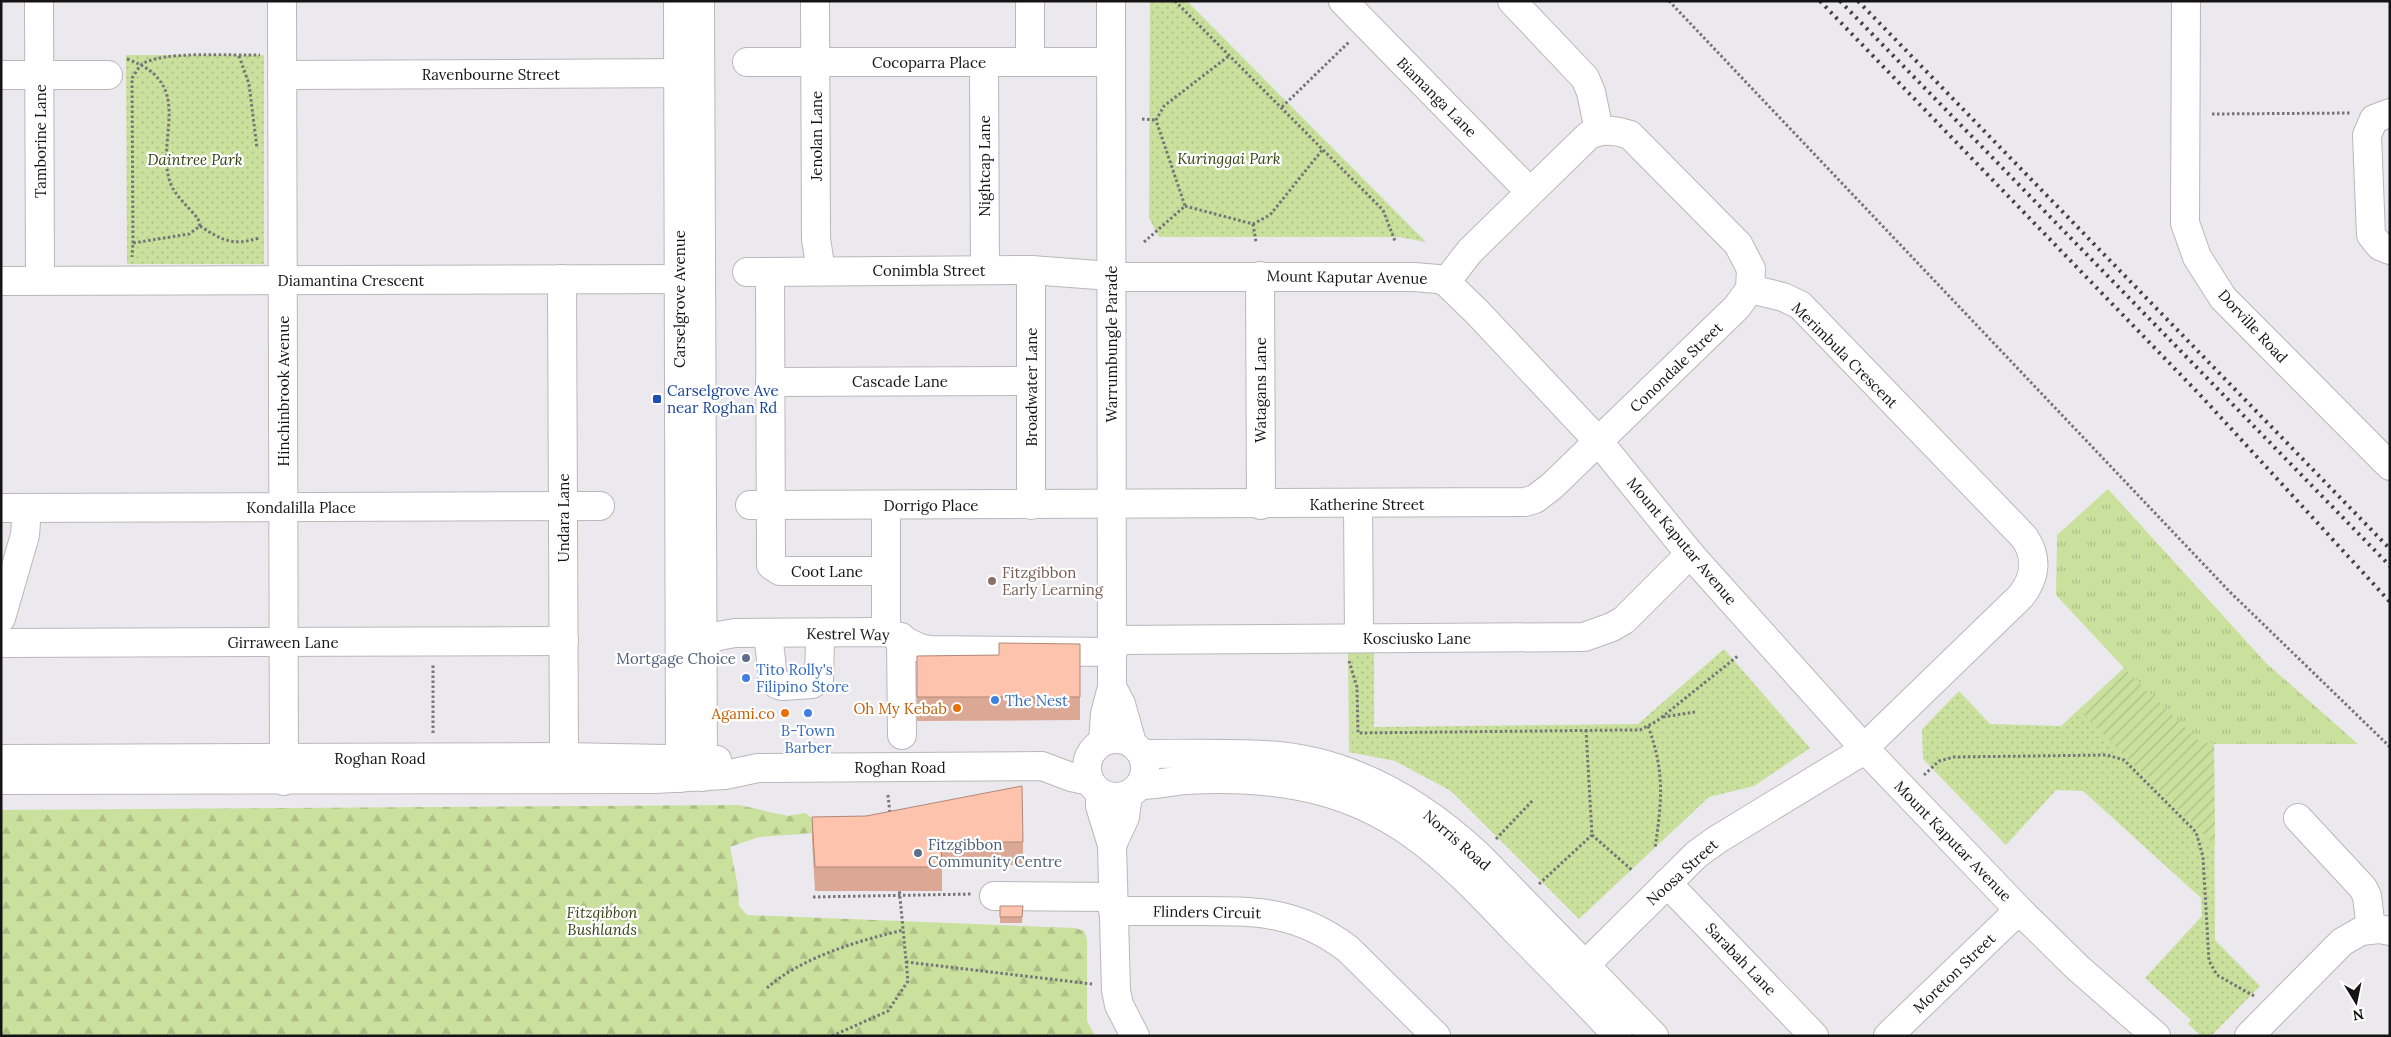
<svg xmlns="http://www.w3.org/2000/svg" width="2391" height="1037" font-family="Lora,serif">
	<defs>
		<pattern id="grass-tufts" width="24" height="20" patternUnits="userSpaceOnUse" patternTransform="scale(1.25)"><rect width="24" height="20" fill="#cae09d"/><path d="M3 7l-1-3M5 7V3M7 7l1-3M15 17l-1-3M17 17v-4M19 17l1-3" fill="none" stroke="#adbf86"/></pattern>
		<pattern id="forest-firs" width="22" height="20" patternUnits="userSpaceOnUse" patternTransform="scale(1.25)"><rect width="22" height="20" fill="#cae09d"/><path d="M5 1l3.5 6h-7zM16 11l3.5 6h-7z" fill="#adbf86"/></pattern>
		<pattern id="park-dots" width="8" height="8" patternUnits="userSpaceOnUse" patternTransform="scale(1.25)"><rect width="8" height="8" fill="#cae09d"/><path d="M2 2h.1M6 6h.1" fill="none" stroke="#adbf86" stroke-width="1.8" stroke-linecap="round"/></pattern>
		<pattern id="garden-furrows" width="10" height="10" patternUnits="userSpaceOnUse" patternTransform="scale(1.25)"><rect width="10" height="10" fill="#cae09d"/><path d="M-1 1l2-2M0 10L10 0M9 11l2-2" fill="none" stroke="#adbf86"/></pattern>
	</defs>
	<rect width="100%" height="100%" fill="#ebe9ee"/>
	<polygon fill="url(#grass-tufts)" points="2108,489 2266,663 2358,744 2201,744 2124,668 2056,595 2057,535"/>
	<polygon fill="url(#forest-firs)" points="739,805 788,816 805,813 812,818 814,833 759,837 730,847 738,887 739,906 747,915 1075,928 1084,931 1087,939 1087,1021 1095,1036 1,1036 1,810"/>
	<g fill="url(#park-dots)">
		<polygon points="1150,1 1187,1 1426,242 1399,237 1159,237 1149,218"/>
		<polygon points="126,55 264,55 264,264 127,264"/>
		<polygon points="1348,647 1374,647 1374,727 1638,724 1724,649 1810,748 1754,786 1709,797 1579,919 1451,791 1395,761 1349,752"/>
		<polygon points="2124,668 2201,743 2214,743 2215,940 2260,986 2211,1036 2201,1036 2188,1024 2191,1020 2145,978 2202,916 2201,898 2083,791 2056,790 2006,845 1923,759 1922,729 1959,691 1990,724 2061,726"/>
	</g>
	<polygon fill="url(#garden-furrows)" points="2124,668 2201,743 2214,743 2215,846 2079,710"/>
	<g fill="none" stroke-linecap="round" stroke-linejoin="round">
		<defs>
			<g id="minor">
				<polyline points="39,1 40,280"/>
				<polyline points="282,1 284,781"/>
				<polyline points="678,1 680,778"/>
				<polyline points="700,1 703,777"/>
				<polyline points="815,1 816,239 821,271"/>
				<polyline points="1343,1 1530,192"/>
				<polyline points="1512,1 1585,78 1591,92 1599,131"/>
				<polyline points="2186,1 2185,223 2197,257 2223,298 2390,466"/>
				<polyline points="747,62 1110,62"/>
				<polyline points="984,62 985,270"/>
				<polyline points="1030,62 1030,1"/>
				<polyline points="1,75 108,75"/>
				<polyline points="282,75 696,73"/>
				<polyline points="2390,113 2374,119 2367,135 2371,235 2380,246 2390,250"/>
				<polyline points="747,272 1031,270 1124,277 1414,277 1438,279 1446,282 1478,313 1599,442 1690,554 1864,748 2019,910 2078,968 2156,1036"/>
				<polyline points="770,272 771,565 780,571 886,571"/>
				<polyline points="1260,276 1261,505"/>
				<polyline points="562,279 564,757"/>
				<polyline points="1,281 697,279"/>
				<path d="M 1446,282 L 1470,251 L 1588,136 C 1601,128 1616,130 1630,135 L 1738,244 L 1751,269 L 1750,289 L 1783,297 L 1800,305 L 2024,537 C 2038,557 2036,577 2021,596 L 1864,748 L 1856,755 L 1718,839 L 1697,854 L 1568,982"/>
				<polyline points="770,382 1031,381"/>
				<polyline points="1358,504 1359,638"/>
				<polyline points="750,505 1525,502 1535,499 1552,486 1737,307 1750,289"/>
				<polyline points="1031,505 1031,270"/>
				<polyline points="1,508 600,506"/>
				<polyline points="1,618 25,535 27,508"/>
				<polyline points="886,632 886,505"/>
				<path d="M 766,633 C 772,646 771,678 774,682 C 777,685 779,685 782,686 L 812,684 L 819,679 L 820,641 L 824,633"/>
				<polyline points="901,637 902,735"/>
				<polyline points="1112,640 1584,637 1612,627 1624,620 1690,554"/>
				<polyline points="1,643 564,641"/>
				<path d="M 702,643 L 718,636 L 735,633 L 886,632 C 902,636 911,648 929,650 L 1113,652"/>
				<polyline points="1112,687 1121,704 1132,743"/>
				<polyline points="1103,742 1105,714 1112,687 1111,1"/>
				<polyline points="1100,793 1100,806 1112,845 1116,990 1119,1005 1135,1036"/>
				<polyline points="2298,818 2363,888 2367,896 2371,929"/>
				<polyline points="1112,845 1125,817 1128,795"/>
				<polyline points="1667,883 1814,1036"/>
				<polyline points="994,896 1113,897"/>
				<path d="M 1113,911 C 1141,911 1169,911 1197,911 C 1257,911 1298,911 1348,949 L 1436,1036"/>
				<polyline points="1888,1036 2019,910"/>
				<polyline points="2249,1036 2342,942 2361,931 2379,929 2390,931"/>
			</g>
			<g id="major">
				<circle cx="1116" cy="768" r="29"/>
				<path d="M 1142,754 C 1183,754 1224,753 1264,755 C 1348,759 1419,800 1479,856 L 1654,1036"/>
				<polyline points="1,759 564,757 717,760"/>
				<polyline points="1,780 655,779 725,775 758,768 1042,766 1071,777 1090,781"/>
				<path d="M 1141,785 C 1156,785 1171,781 1186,780 C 1223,778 1263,779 1299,786 C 1397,804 1450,862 1515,930 C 1550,965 1584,1000 1618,1036"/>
			</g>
		</defs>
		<use href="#minor" stroke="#bab7bc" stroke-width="30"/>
		<use href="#major" stroke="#bab7bc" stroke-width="30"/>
		<g stroke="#757477" stroke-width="3" stroke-dasharray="2.5 2.5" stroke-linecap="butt">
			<polyline points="1175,1 1383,210 1395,241"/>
			<polyline points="1669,1 2229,591 2390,747"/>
			<polyline points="239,56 249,84 257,148"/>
			<path d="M 127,59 C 197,84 155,137 170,182 C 174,195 190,208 198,219 L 200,226 L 189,234 L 133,243 L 132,257"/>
			<polyline points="1282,107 1350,41"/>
			<polyline points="2212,114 2352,113"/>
			<polyline points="1142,119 1156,120"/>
			<polyline points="1185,206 1253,224 1270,215 1323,149"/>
			<polyline points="1253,224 1256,242"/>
			<path d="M 200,226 C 223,241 232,246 259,238"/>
			<polyline points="1144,242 1185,206 1156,120 1164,106 1230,55"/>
			<path d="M 133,243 L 132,78 C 135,74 138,68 141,65 C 160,50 234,56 260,55"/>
			<polyline points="1349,661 1357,687 1358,733 1625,730 1640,730 1657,721 1739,655"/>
			<polyline points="1663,717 1695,712"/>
			<path d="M 1648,726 C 1665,772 1662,800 1655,848"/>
			<polyline points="1586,730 1592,835 1633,871"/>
			<polyline points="433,733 433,665"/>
			<polyline points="1924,775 1939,761 1954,757 2107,755 2124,760 2196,832 2203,857 2209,961 2217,975 2254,996"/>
			<polyline points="888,795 890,814"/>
			<polyline points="1496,839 1533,800"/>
			<polyline points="1539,884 1592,835"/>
			<polyline points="813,897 973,894"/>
			<polyline points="906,962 1092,984"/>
			<path d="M 767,988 C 800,958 860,940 904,930"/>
			<polyline points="832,1036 888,1011 908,981 899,887"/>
		</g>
		<use href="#minor" stroke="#fff" stroke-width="28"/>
		<use href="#major" stroke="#fff" stroke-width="28"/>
		<g stroke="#434345" stroke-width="4" stroke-dasharray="2.5 5" stroke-linecap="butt">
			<polyline points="1820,1 2203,398 2390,602"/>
			<polyline points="1840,1 2390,566"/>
			<polyline points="1858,1 2390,549"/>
		</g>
	</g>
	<g fill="#daa894">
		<polygon points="1080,644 1080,720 917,721 917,656 999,655"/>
		<polygon points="866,816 1023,842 1023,865 942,866 942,891 815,891 812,840 812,817"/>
		<polygon points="1000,906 1023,906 1022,923 1000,923"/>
	</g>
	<g fill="#fdc3ac" stroke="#b18878">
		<polygon points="999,643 1080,644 1080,697 917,697 917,656 999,655"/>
		<polygon points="1022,786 1023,842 941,842 942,867 815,867 812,817 866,816"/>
		<polygon points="1000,906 1023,906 1022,917 1000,917"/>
	</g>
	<rect fill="#1a4fb4" stroke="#fff" stroke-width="2" x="652" y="394" width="10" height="10" rx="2.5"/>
	<circle fill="#8d6e63" stroke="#fff" stroke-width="2" cx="992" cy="581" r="5"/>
	<g fill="#5c6f8a" stroke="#fff" stroke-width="2">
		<circle cx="746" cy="658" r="5"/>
		<circle cx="918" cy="853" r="5"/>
	</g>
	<g fill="#3f7fe0" stroke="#fff" stroke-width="2">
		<circle cx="746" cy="678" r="5"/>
		<circle cx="995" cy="700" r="5"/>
		<circle cx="808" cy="713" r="5"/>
	</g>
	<g fill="#e8710a" stroke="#fff" stroke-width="2">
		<circle cx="957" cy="708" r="5"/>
		<circle cx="785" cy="713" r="5"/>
	</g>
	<g text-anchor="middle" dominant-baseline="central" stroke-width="4.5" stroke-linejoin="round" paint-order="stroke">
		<g font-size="15" fill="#141415" stroke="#fff">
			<text x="929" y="62">Cocoparra Place</text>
			<text x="491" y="74">Ravenbourne Street</text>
			<text transform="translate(1437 97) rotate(45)">Biamanga Lane</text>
			<text transform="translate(816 136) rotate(-90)">Jenolan Lane</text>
			<text transform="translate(40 141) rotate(-90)">Tamborine Lane</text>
			<text transform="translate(984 166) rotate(-90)">Nightcap Lane</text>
			<text x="929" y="270">Conimbla Street</text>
			<text transform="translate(1347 277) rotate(1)">Mount Kaputar Avenue</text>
			<text x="351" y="280">Diamantina Crescent</text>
			<text transform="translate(679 299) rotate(-90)">Carselgrove Avenue</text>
			<text transform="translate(2253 326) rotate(47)">Dorville Road</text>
			<text transform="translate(1111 344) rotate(-90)">Warrumbungle Parade</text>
			<text transform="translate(1845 355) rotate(45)">Merimbula Crescent</text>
			<text transform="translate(1676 367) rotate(-44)">Conondale Street</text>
			<text x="900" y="381">Cascade Lane</text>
			<text transform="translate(1031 387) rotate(-90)">Broadwater Lane</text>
			<text transform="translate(1260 390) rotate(-90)">Watagans Lane</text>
			<text transform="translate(283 391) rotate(-90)">Hinchinbrook Avenue</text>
			<text x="1367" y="504">Katherine Street</text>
			<text x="931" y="505">Dorrigo Place</text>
			<text x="301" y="507">Kondalilla Place</text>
			<text transform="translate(563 518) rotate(-90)">Undara Lane</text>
			<text transform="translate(1682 541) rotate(50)">Mount Kaputar Avenue</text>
			<text x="827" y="571">Coot Lane</text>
			<text transform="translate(848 634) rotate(1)">Kestrel Way</text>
			<text x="1417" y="638">Kosciusko Lane</text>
			<text x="283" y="642">Girraween Lane</text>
			<text x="380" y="758">Roghan Road</text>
			<text x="900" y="767">Roghan Road</text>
			<text transform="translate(1457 840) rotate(41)">Norris Road</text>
			<text transform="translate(1953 841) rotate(46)">Mount Kaputar Avenue</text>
			<text transform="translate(1682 872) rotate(-42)">Noosa Street</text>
			<text transform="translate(1207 912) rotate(1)">Flinders Circuit</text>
			<text transform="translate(1741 959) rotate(46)">Sarabah Lane</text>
			<text transform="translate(1954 973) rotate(-44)">Moreton Street</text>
		</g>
		<g font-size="15" font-style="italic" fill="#354210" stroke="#fff">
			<text x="1229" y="158">Kuringgai Park</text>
			<text x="195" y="159">Daintree Park</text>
			<text x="602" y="912">Fitzgibbon<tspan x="602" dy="17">Bushlands</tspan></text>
		</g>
		<g font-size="15" fill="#164399" stroke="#fff" text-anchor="start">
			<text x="667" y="390">Carselgrove Ave<tspan x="667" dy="17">near Roghan Rd</tspan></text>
		</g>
		<g font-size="15" fill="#785e54" stroke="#fff" text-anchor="start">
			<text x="1002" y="572">Fitzgibbon<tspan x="1002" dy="17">Early Learning</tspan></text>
		</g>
		<g font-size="15" fill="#4e5e75" stroke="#fff" text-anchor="end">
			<text x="736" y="658">Mortgage Choice</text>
			<text x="928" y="844" text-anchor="start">Fitzgibbon<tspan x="928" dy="17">Community Centre</tspan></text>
		</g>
		<g font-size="15" fill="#366cbe" stroke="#fff" text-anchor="start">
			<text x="756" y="669">Tito Rolly's<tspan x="756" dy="17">Filipino Store</tspan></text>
			<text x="1005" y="700">The Nest</text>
			<text x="808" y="730" text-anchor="middle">B-Town<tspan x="808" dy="17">Barber</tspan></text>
		</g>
		<g font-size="15" fill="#c56008" stroke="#fff" text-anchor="end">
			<text x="947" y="708">Oh My Kebab</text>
			<text x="775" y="713">Agami.co</text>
		</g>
	</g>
	<rect width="2391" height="1037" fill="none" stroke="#141415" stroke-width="5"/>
	<g transform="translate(2356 1002) rotate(170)" stroke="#ffffff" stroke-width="4" paint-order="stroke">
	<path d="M0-4L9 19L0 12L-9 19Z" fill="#141415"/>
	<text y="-8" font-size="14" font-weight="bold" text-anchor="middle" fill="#141415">N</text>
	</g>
</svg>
